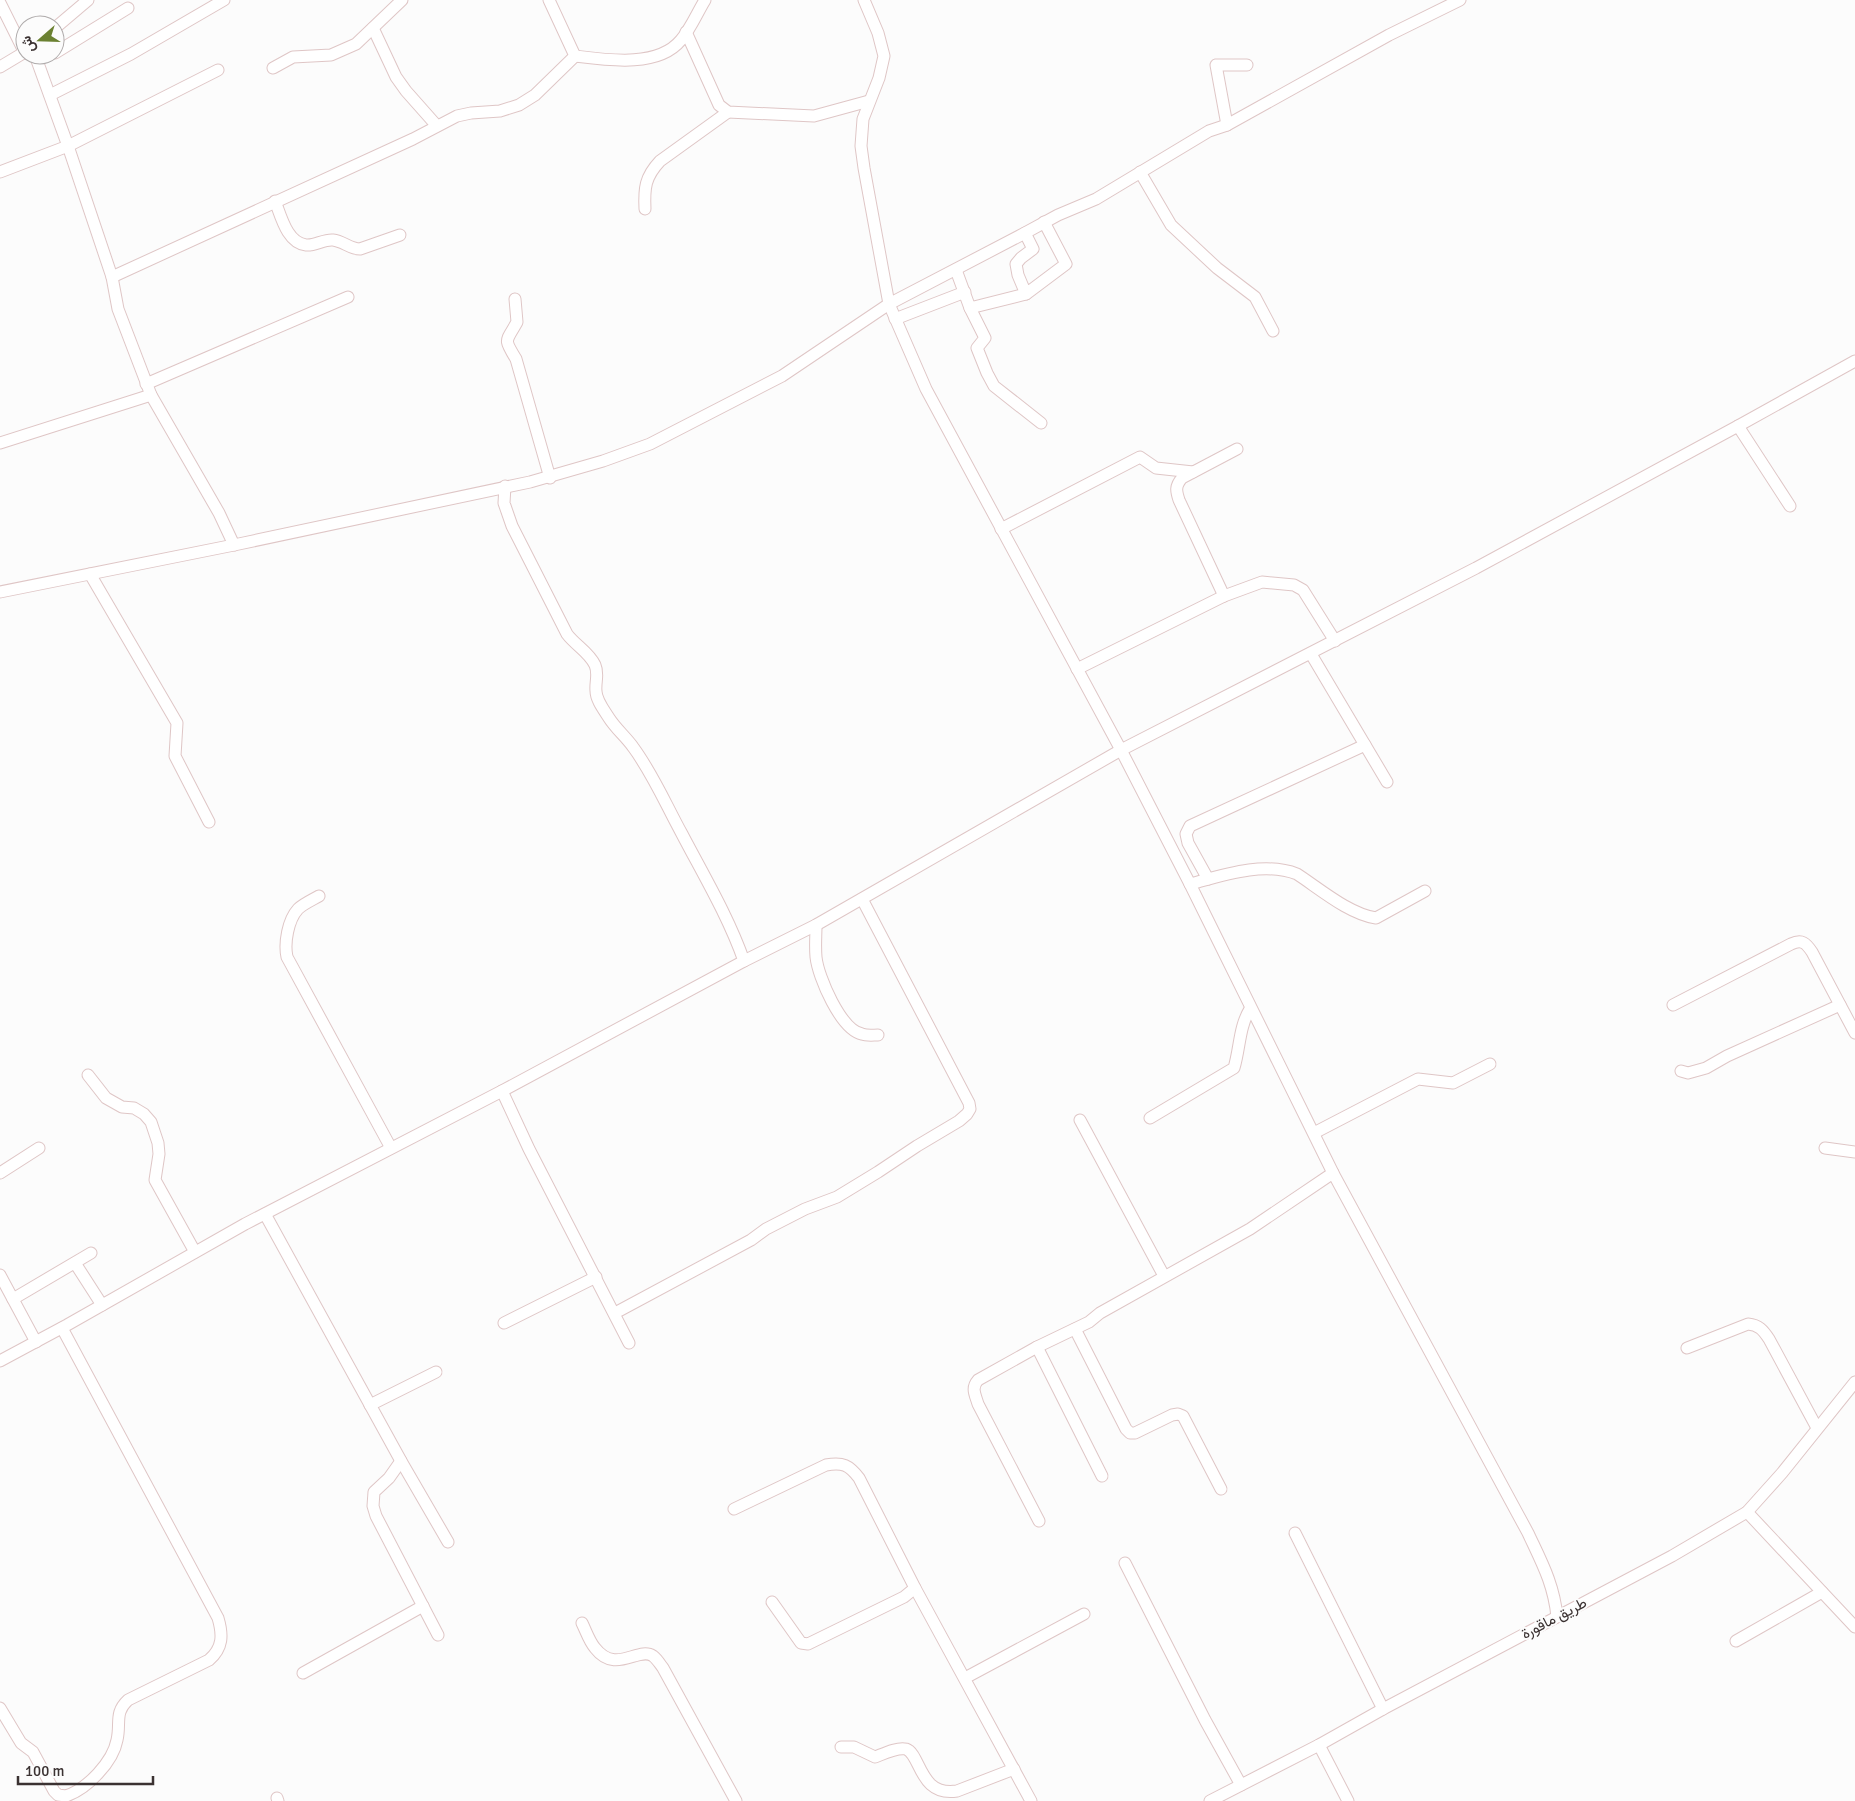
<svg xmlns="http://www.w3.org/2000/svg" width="1855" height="1801" font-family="Signika,Vazirmatn,sans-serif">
	<rect width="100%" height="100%" fill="#fcfcfc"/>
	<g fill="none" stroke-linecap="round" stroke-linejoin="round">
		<defs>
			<g id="minor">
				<path d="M 864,0 L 878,33 L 884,56 L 879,78 L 863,119 L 861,146 L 864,168 L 889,304 L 926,389 L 1121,750 L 1190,884 L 1333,1173 L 1528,1533 C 1541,1561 1554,1584 1557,1617"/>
				<polyline points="0,3 25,53"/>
				<polyline points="55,28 88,0"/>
				<polyline points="373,28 396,77 406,91 437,126"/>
				<polyline points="686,32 719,105 728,112 814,116 869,101"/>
				<polyline points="55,53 128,8"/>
				<polyline points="35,55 68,146 112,277 118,309 151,395 219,513 234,545"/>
				<path d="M 575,56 C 607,60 658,68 681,40 C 691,28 697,13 705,0"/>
				<polyline points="0,67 25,52"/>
				<polyline points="273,68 293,57 331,55 356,44 402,0"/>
				<polyline points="50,95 131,54 224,0"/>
				<polyline points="1227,125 1216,65 1247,65"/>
				<polyline points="0,172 68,146 218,70"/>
				<polyline points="1140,172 1171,225 1217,268 1255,297 1273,331"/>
				<path d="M 275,201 C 281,216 287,243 306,245 C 315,246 324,239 333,240 C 343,241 350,249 360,249 L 400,235"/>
				<path d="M 645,209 C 644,188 645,177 660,161 L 728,112"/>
				<polyline points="1025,233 1033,249 1021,258 1016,264 1018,275 1026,294 1066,264 1044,222"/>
				<polyline points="956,270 970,308 1026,294"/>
				<polyline points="112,277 413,139 457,116 471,113 500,111 519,105 535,95 575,56 549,0"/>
				<path d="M 515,299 L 517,322 C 506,342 503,338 516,359 L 550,478"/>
				<polyline points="970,308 985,338 977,348 987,373 994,386 1041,423"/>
				<polyline points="895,319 965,292"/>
				<polyline points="146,384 348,297"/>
				<polyline points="1738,426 1790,506"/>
				<polyline points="0,443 151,395"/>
				<path d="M 505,486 L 504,503 L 512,526 L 567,634 C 575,645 589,652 595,665 C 599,674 595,682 596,691 C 596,700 604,710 609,718 C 616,729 626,737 633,747 C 653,774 666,805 682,834 C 704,876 728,916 744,961"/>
				<polyline points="1001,529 1140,457 1156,468 1193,472"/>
				<polyline points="90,574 177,723 175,756 209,822"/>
				<polyline points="0,592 234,545 530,482 603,461 650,444 782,376 889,304 1025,233 1058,215 1096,199 1209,131 1227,125 1389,35 1460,0"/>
				<path d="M 1224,596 L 1179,500 C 1176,491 1175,486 1182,478 L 1237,449"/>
				<polyline points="1311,654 1387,782"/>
				<polyline points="1077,669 1224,596 1262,582 1294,585 1303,590 1335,641"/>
				<polyline points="1208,879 1188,843 1186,834 1190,826 1365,745"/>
				<path d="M 1190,884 C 1223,875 1264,861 1297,874 C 1320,889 1349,914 1376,918 L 1425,891"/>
				<path d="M 319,896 C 312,900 303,904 298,909 C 288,920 284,943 287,957 L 391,1148"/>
				<path d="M 816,925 C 816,936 815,946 816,957 C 818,977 841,1030 862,1034 C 867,1036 873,1035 878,1035"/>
				<path d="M 1673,1005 L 1791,944 C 1802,939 1806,943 1812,952 L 1855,1033"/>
				<polyline points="1681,1071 1688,1073 1706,1068 1727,1056 1840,1005"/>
				<polyline points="88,1075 106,1098 122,1107 134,1108 144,1114 151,1122 158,1143 159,1154 155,1180 195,1252"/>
				<polyline points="502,1091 529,1149 629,1343"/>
				<path d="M 1150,1118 L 1234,1068 C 1240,1048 1239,1027 1250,1009"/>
				<polyline points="1080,1120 1164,1276"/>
				<polyline points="1314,1133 1418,1079 1453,1083 1490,1064"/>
				<polyline points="1825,1148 1855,1152"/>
				<polyline points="0,1173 39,1148"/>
				<polyline points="265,1214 401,1461 448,1542"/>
				<polyline points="75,1263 102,1305"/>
				<polyline points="0,1275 36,1342"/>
				<polyline points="13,1299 91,1253"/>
				<polyline points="615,1313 751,1240 766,1229 805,1209 837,1197 878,1172 917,1146 959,1121 967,1114 970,1109 969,1103 862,899"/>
				<polyline points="504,1323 596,1277"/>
				<polyline points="1075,1329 1126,1429 1130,1433 1135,1433 1172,1415 1178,1414 1183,1416 1221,1489"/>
				<polyline points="1037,1347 1102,1476"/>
				<path d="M 1687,1348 L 1748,1324 C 1759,1325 1763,1330 1769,1339 L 1817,1428"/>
				<polyline points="0,1361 67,1325 245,1224 502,1091 744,961 816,925 1121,750 1476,568 1738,426 1855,361"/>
				<polyline points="370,1405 436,1372"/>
				<polyline points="401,1461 389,1478 374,1492 373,1506 376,1516 438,1635"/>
				<path d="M 734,1509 L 826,1465 C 843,1462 849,1465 859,1478 L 915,1588 L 1031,1801"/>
				<polyline points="1747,1512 1855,1627"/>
				<path d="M 1039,1521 L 978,1404 C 975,1394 971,1388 978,1380 L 1037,1347 L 1089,1322 L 1100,1313 L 1250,1229 L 1333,1173"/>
				<polyline points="1295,1533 1383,1709"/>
				<polyline points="1125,1563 1205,1720 1241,1785"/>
				<polyline points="772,1602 801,1643 808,1644 904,1597 915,1588"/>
				<path d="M 582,1623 C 586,1631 589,1641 595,1648 C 616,1675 638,1646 653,1656 C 657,1659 660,1664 663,1668 L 736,1801"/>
				<polyline points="1736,1641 1822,1592"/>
				<polyline points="303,1673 423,1606"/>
				<polyline points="965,1678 1084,1614"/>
				<path d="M 0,1708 L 21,1743 L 33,1752 L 54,1791 L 58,1795 L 66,1796 C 87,1789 113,1762 117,1740 C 121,1723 114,1713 128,1700 L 209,1660 C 223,1648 223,1635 218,1618 L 62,1328"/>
				<polyline points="1319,1745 1348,1801"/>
				<path d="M 841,1747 L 854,1747 L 875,1757 C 883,1754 897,1747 906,1749 C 921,1754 919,1797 957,1791 L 1014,1769"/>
				<polyline points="277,1798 278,1801"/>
				<polyline points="1210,1801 1319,1745 1383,1709 1672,1556 1747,1512 1782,1473 1855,1382"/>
			</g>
		</defs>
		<use href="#minor" stroke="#dfc6c6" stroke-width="13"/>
		<use href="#minor" stroke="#fff" stroke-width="11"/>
	</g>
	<g text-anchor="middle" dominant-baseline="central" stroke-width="4" stroke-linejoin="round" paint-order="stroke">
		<g font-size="15" fill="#3b3232" stroke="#fcfcfc">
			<text transform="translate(1554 1618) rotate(-28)">طريق ماقورة</text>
		</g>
	</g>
	<g transform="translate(40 40) rotate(250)"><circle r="24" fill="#fcfcfc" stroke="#afabab"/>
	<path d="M0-4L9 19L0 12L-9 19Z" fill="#6b8132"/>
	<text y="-8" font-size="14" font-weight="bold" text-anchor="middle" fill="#3b3232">ش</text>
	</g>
	<path d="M18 1776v8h135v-8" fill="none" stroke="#3b3232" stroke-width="2.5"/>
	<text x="25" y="1776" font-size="15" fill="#3b3232" stroke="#fcfcfc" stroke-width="4" paint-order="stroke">100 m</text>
</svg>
